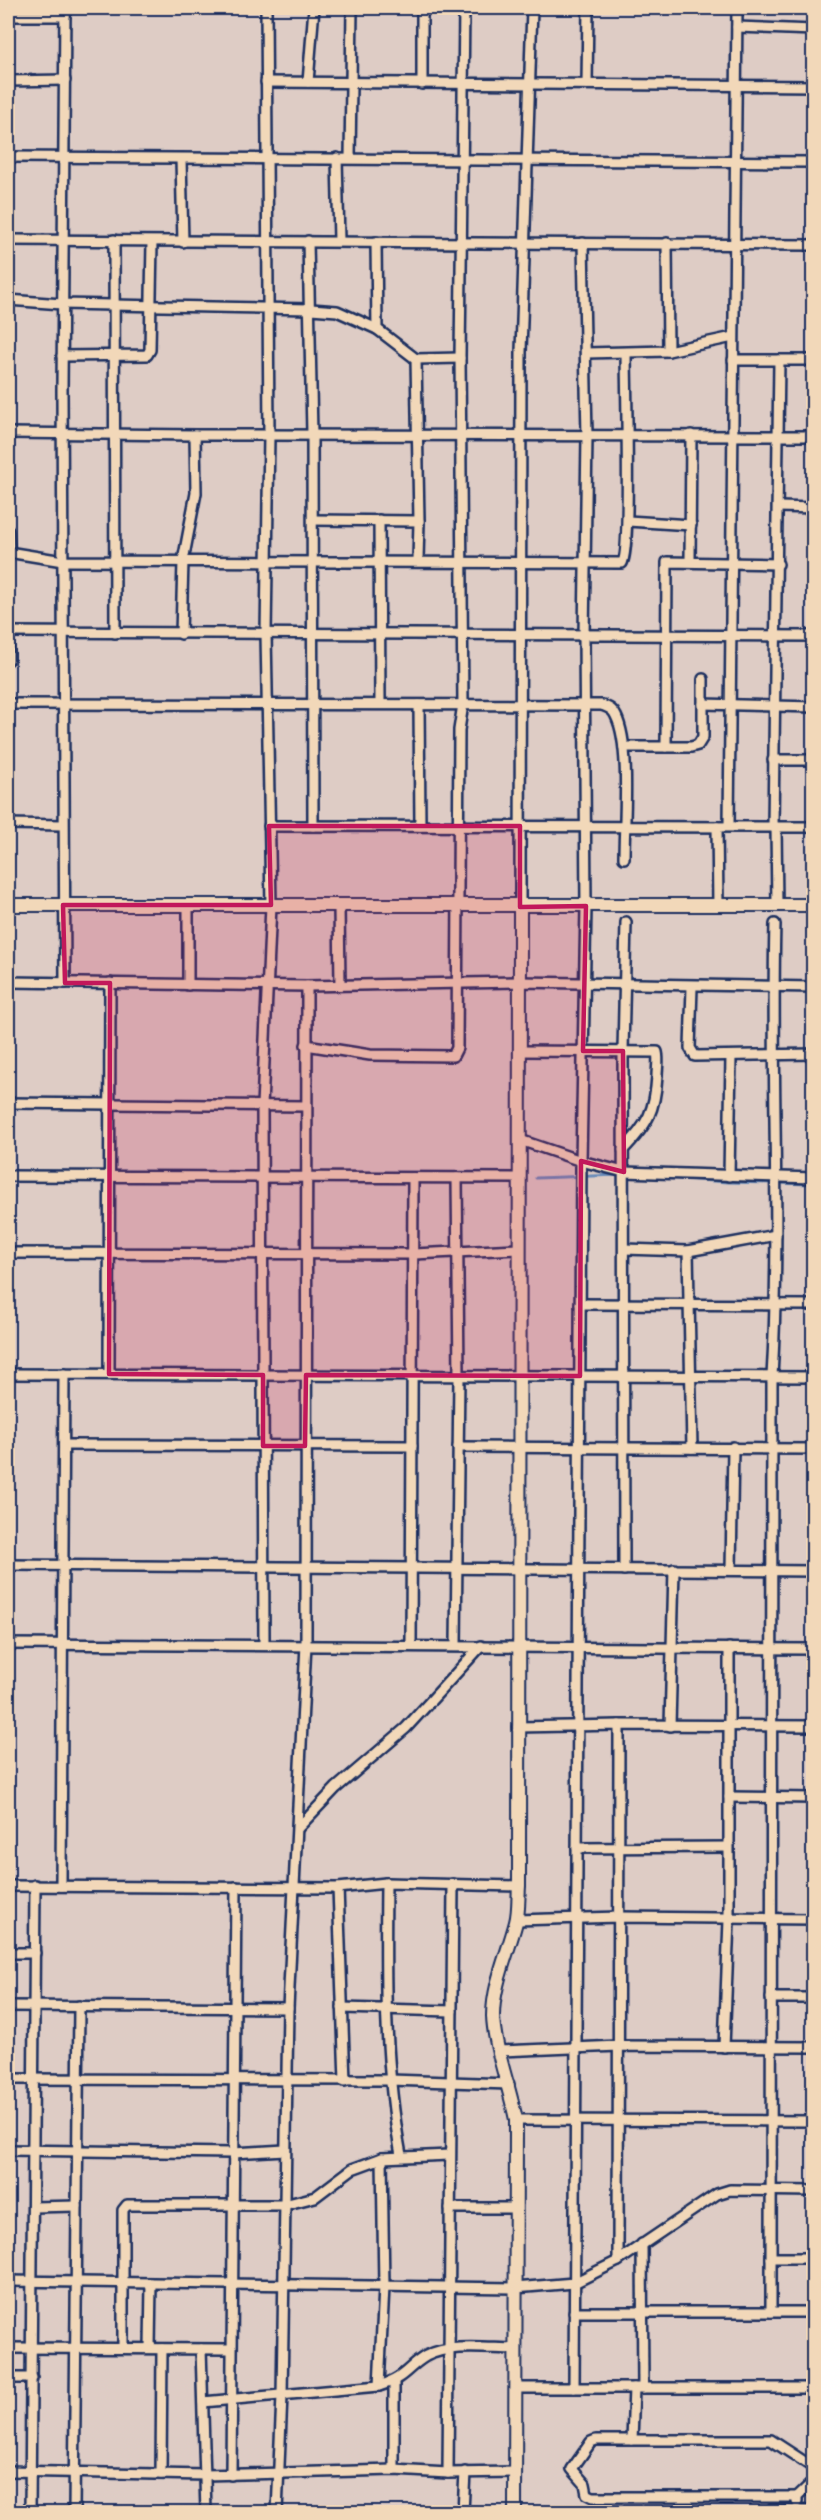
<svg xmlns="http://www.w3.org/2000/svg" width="821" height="2520" font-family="Delius,sans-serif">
	<rect width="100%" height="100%" fill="#deccc5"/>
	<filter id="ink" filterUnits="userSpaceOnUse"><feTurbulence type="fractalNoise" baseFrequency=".0167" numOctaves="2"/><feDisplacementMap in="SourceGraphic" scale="12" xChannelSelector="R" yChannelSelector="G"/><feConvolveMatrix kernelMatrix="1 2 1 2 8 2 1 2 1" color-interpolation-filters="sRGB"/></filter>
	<g filter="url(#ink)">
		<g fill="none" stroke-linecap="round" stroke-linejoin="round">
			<g stroke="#688bb9" stroke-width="3">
				<polyline points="653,1177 729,1182 814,1184"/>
				<polyline points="536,1178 620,1175"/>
			</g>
			<defs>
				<g id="minor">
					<polyline points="422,8 422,84"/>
					<polyline points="8,16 65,16"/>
					<polyline points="737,27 814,30"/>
					<polyline points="8,81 65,80"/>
					<polyline points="266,82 814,86"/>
					<polyline points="308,82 314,8"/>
					<polyline points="587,84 588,8"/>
					<polyline points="8,157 814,162"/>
					<polyline points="337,158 339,241"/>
					<polyline points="350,158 352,8"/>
					<polyline points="181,159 183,242"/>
					<polyline points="8,240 814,245"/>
					<polyline points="114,240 115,633"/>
					<polyline points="308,241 312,434 313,826"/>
					<polyline points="376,242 377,329 416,359 460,358"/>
					<polyline points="667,243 668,351"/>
					<polyline points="8,300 62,304 311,309 337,311 377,329"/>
					<polyline points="586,353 668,351 733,337"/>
					<polyline points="62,356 147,355 150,350 152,242"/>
					<polyline points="416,359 419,521"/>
					<polyline points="733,360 814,360"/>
					<polyline points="8,433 195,435 814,436"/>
					<polyline points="779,507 814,508"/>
					<polyline points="313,520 419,521 418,560"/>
					<polyline points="379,520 380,704"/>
					<polyline points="628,521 691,525"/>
					<polyline points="8,531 9,554"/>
					<path d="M 8,552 L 63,561 L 622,563 C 631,554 626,379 626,353"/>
					<polyline points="690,561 691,435"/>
					<polyline points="8,632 814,636"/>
					<polyline points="181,634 183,561 196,493 195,435"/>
					<polyline points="8,660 8,632"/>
					<path d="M 8,704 L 602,705 C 609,708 613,709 616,716 C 631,746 624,822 624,858"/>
					<polyline points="703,704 814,707"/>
					<polyline points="419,705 420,826"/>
					<polyline points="624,747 691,747 698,745 703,737 703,679"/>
					<polyline points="666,747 667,562 778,564"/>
					<polyline points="773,760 814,760"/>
					<polyline points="8,824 62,825"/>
					<polyline points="269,826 814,827"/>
					<polyline points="729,826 737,8"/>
					<polyline points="717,827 718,906"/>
					<polyline points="773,827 779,360"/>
					<polyline points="776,827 777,905"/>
					<polyline points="339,906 340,985"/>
					<polyline points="520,907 521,352 532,8"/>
					<polyline points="8,982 307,986 520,982 814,987"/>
					<polyline points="65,983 62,390 65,8"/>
					<polyline points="188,985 188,905"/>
					<polyline points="692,987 690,1048 695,1056 814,1054"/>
					<polyline points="306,1045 370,1055 453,1056 457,1048 459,730 463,704 460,358 464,8"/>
					<path d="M 521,1051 L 657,1052 C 659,1060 657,1068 657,1076 C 655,1111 648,1124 623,1150"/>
					<polyline points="8,1103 306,1106"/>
					<polyline points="520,1140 581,1161 624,1172 814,1178"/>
					<polyline points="8,1176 520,1178"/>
					<polyline points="729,1176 731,1056"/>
					<polyline points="624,1249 688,1251 776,1235"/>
					<polyline points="688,1251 692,1448"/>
					<polyline points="8,1253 414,1254 519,1249"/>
					<polyline points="580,1304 814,1305"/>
					<polyline points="8,1374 814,1377"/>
					<polyline points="109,1374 110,983"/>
					<polyline points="64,1445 412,1446"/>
					<polyline points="458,1447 814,1449"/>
					<polyline points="8,1565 814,1571"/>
					<polyline points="624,1570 623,1051 626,922"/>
					<polyline points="731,1570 733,1447"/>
					<polyline points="8,1644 814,1649"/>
					<polyline points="264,1645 262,1106 271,905 266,634 269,435 266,8"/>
					<polyline points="411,1646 413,1178"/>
					<polyline points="456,1646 459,1376 457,1178"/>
					<polyline points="670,1726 674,1569"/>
					<polyline points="518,1727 619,1725 814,1726"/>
					<polyline points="729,1797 814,1798"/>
					<polyline points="298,1828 336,1788 406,1728 481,1646"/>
					<polyline points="577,1848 728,1847"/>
					<path d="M 386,1883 C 385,1974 384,2065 401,2155"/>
					<polyline points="8,1886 338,1888 386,1883 519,1886"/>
					<polyline points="61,1886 64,1374"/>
					<polyline points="338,1888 345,2081"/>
					<polyline points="516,1920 619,1917 814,1919"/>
					<polyline points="8,1953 35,1953"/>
					<polyline points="771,1998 814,1998"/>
					<polyline points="8,2006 288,2008"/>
					<polyline points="342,2008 452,2011"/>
					<polyline points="724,2047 729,1920 729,1648"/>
					<polyline points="499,2051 619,2046 814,2047"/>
					<polyline points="8,2079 390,2080 509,2084"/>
					<polyline points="516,2120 814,2121"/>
					<polyline points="8,2150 233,2153 285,2150"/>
					<polyline points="33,2207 77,2206"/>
					<polyline points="450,2208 516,2208"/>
					<polyline points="642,2244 643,2388"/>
					<polyline points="771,2258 814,2258"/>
					<polyline points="618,2261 619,1725"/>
					<polyline points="8,2281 515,2288 574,2283 618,2261 717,2194 730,2190 814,2191"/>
					<polyline points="574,2312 814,2312"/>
					<path d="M 771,2312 L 772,1377 C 781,1226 771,1075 775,924"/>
					<polyline points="8,2348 230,2349"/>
					<polyline points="123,2348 123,2210 127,2205 284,2205 315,2197 352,2169 382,2158 449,2155"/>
					<polyline points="150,2348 151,2283"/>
					<polyline points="201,2349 206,2512"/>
					<polyline points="8,2378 32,2378"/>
					<polyline points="394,2382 394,2470"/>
					<polyline points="379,2386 384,2287 382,2158"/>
					<polyline points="515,2388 814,2388"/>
					<polyline points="574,2388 581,1161 586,906 584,636 587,436 583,243"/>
					<path d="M 203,2402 L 379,2386 C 406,2378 407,2367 426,2356 C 451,2343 488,2349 515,2349"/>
					<polyline points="632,2440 634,2388"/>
					<polyline points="8,2471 205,2475 394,2470 448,2473 514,2472"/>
					<polyline points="448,2473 453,1884"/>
					<polyline points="161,2474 162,2349"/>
					<polyline points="231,2475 236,1887"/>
					<polyline points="797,2497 593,2497 587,2494 585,2484 572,2469 591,2442 596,2440 771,2440 814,2468"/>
					<polyline points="797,2502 797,2497 814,2481"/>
					<polyline points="772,2510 814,2511"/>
					<polyline points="30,2512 35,1885"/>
					<polyline points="74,2512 79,2006"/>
					<polyline points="277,2512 282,2396 288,2008 306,1644 307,986"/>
					<polyline points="463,2512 465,2472"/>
				</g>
				<g id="major">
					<polyline points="8,905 814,905"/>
					<path d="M 515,2512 L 516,2120 C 510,2088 494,2047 493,2016 C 493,1985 508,1953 516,1922 C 519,1911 518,1898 519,1886 L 520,907"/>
				</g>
			</defs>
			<use href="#minor" stroke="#1b2f5e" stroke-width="14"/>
			<use href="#major" stroke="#1b2f5e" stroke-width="16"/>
			<use href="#minor" stroke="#f2d8b9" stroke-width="9"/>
			<use href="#major" stroke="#f2d8b9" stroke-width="12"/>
		</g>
	</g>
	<path fill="#c2185b" fill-opacity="0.2" stroke="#c2185b" stroke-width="4.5" stroke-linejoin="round" d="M 269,826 L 520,826 L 520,907 L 586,906 L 583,1051 L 623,1051 L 624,1172 L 581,1161 L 580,1376 L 306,1375 L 305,1446 L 263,1446 L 263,1375 L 109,1374 L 110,983 L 65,983 L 63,905 L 271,905 Z"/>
	<rect width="821" height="2520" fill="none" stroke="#f2d8b9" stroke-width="30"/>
	<rect x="15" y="15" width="791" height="2490" fill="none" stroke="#1b2f5e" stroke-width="2" filter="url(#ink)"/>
</svg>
